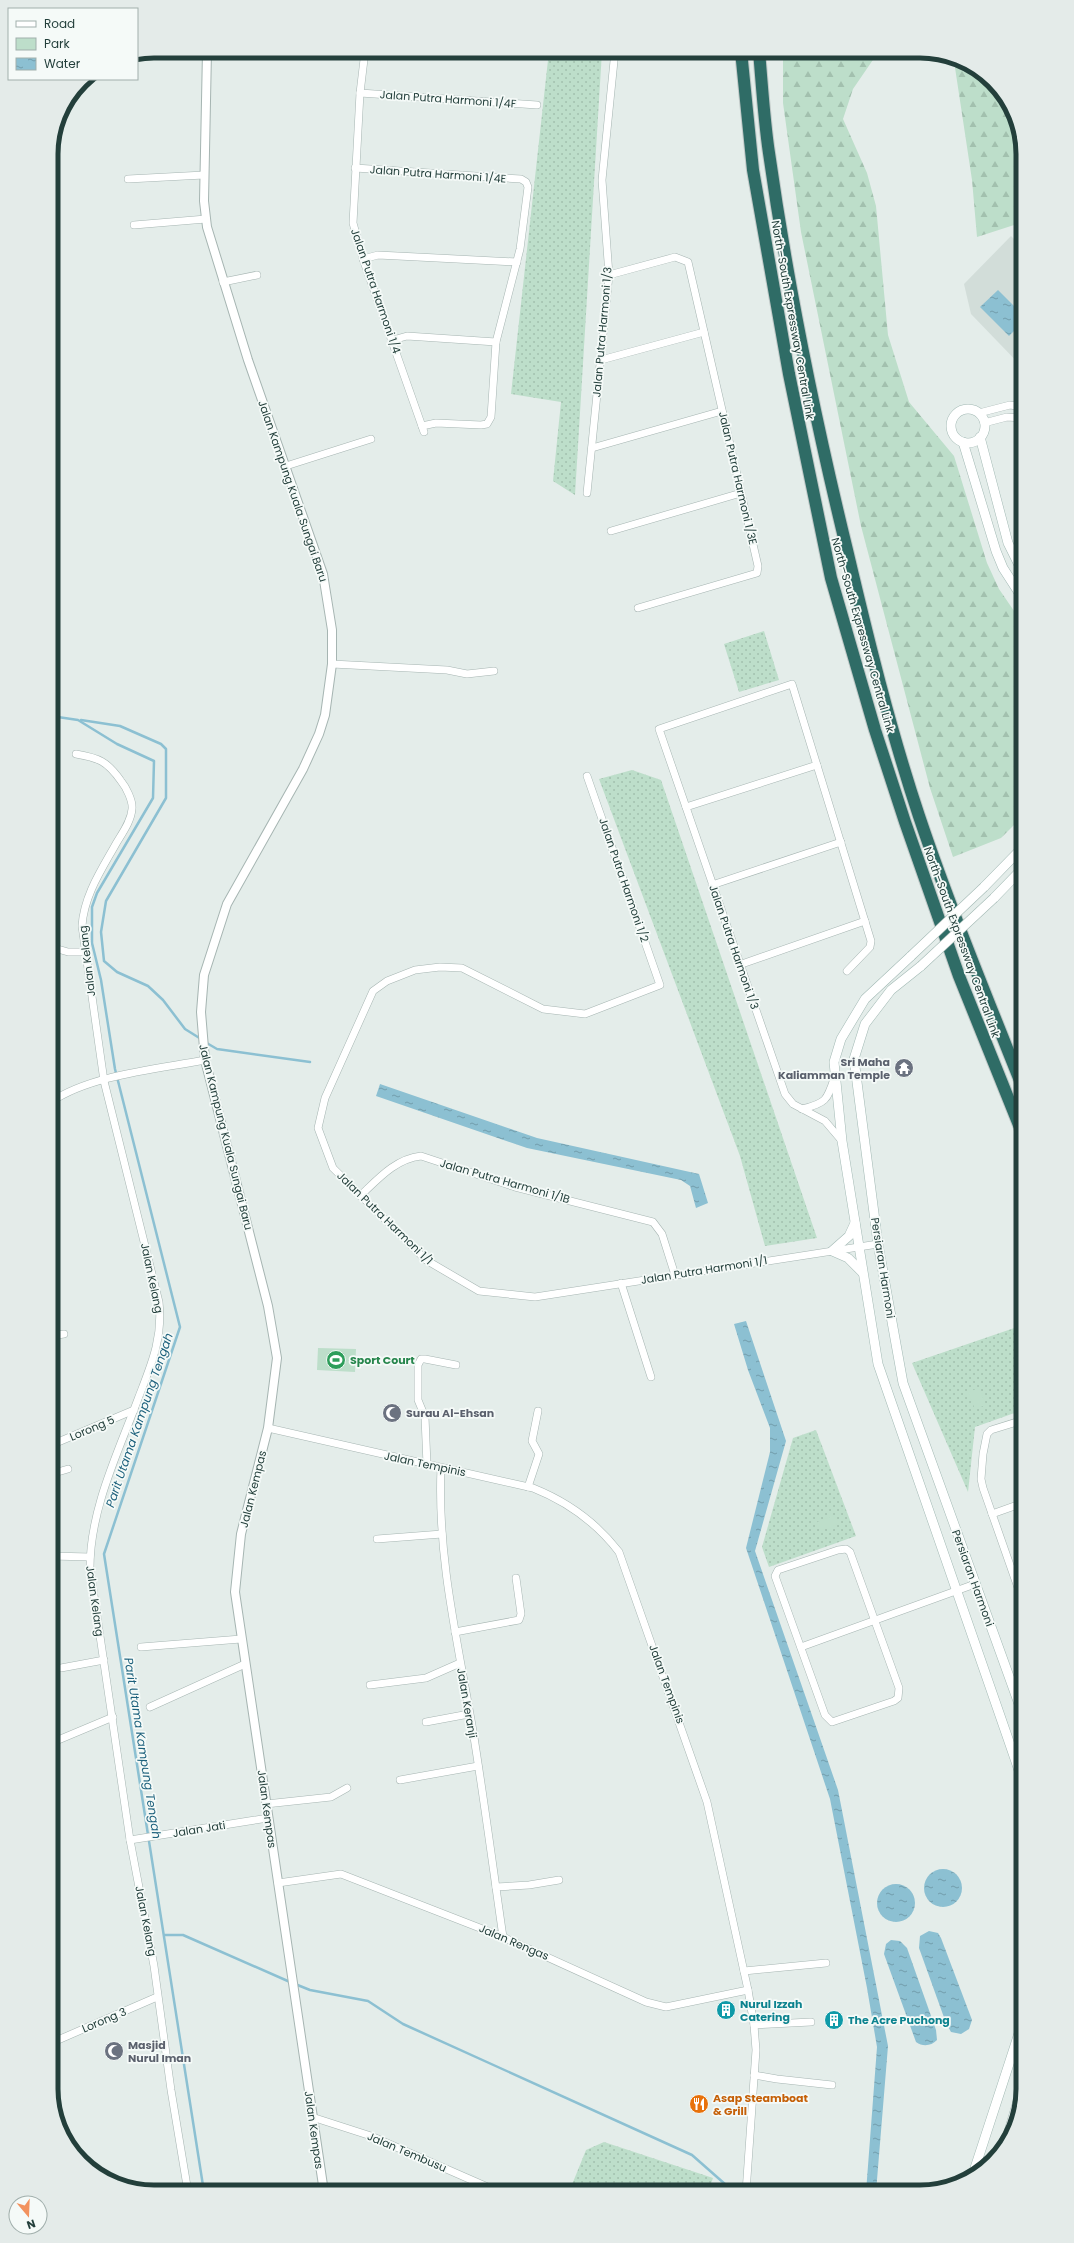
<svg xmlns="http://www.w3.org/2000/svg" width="1074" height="2243" font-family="Poppins,sans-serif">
	<defs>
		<pattern id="green-dots" width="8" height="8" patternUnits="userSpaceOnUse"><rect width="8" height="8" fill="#bddeca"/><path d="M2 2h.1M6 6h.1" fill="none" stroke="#a2c0ae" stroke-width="1.8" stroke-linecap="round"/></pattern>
		<pattern id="forest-firs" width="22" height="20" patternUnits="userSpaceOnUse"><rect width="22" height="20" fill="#bddeca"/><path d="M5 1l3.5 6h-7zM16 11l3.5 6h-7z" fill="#a2c0ae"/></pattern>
		<pattern id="water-ripples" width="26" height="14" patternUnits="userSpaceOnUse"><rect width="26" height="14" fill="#8cc0d2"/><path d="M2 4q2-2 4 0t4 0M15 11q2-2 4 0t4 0" fill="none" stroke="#729dac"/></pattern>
	</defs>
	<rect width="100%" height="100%" fill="#e4edea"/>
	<polygon fill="#d2ddd9" points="1011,236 1023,248 1023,368 971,314 964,284"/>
	<g fill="url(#green-dots)">
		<polygon points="549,51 602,51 575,495 553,481 561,402 511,394"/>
		<polygon points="764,631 779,680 739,692 724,644"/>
		<polygon points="632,770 661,780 817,1238 765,1246 740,1156 599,779"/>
		<polygon points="1023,1325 1023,1410 975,1427 968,1492 912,1363"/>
		<polygon points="816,1430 856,1536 769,1567 762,1547 793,1438"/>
		<polygon points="604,2142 713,2178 708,2192 569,2192 586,2150"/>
	</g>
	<g fill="url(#forest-firs)">
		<polygon points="783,51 879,51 853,89 843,119 867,173 876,206 888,335 909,402 954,456 987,563 999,589 1023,624 1023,816 1001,838 953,857 930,788 861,526 801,232 783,103"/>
		<polygon points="954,61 983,72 1017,121 1023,154 1023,222 977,237 972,180"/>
	</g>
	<g fill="#bddeca">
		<polygon points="318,1348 356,1349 355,1372 317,1370"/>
		<polygon points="979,1388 986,1405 975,1409 968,1392"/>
		<polygon points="835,1515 839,1524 820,1531 817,1522"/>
	</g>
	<g fill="url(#water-ripples)">
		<polygon points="51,157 54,234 51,265"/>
		<polygon points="998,290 1023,315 1023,322 1009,336 980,307"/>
		<polygon points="380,1084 537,1138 699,1174 708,1203 696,1208 690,1186 681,1180 527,1148 376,1096"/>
		<polygon points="746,1321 786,1441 755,1551 838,1790 888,2046 876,2192 866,2192 877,2047 867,1988 830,1799 746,1548 770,1452 770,1428 748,1370 734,1324"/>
		<circle cx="943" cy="1888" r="19"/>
		<circle cx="896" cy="1903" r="19"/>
		<polygon points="929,1931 938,1933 941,1938 972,2020 969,2029 961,2034 951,2032 946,2023 919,1948 920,1936"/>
		<path d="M 891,1940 L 900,1941 L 907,1948 L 936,2030 L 937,2040 C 931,2046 923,2047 916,2042 L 884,1954 L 886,1944 Z"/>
	</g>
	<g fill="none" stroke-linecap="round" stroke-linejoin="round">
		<g stroke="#8cc0d2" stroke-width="2.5">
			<polyline points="51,716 78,720 117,744 154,761 153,798 97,893 92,907 92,943 101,980 115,1069 180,1327 104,1554 204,2192"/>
			<polyline points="81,720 120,726 161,744 166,749 166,798 106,901 101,932 104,961 117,972 148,986 163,1000 185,1029 201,1039"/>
			<polyline points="205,1042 217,1049 310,1062"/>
			<polyline points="165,1935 183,1935 290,1982"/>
			<polyline points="295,1984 310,1990 368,2001 403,2024 692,2155 734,2192"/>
		</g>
		<defs>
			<g id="minor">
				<polyline points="365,51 360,93 353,223 363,259 424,432"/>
				<polyline points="360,93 537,105"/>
				<polyline points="355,168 521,179 526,182 528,187 520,249 496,342 491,417 487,424 481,425 436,423 422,426"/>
				<polyline points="128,179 204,175"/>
				<polyline points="134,225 206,219"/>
				<polyline points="363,259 378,255 517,262"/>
				<polyline points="609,275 675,257 688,262 758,566 757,573 638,608"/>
				<polyline points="223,282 257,275"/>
				<polyline points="393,340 407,336 496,342"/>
				<polyline points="601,360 704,332"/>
				<polyline points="979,413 1010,405 1023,407"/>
				<polyline points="984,423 1007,417 1023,418"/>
				<polyline points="592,448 722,411"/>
				<polyline points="286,466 371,439"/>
				<polyline points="587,493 609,275 602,180 615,51"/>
				<polyline points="611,531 741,493"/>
				<polyline points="332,664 447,670 467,674 494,671"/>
				<path d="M 76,754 C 99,758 107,761 121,781 C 126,787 133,801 132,809 C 131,821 123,832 117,842 C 102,869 84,895 82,926 L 104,1081 L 159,1302 C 163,1339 151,1365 138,1399 C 118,1453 90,1509 90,1568 L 130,1840 L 154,1966 L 171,2090 L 188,2192"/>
				<polyline points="587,776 660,985 585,1014 543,1009 462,968 440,967 415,970 387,981 373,991 325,1098 318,1128 333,1168 426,1260 479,1291 535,1297 878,1244"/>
				<polyline points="686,807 817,765"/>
				<polyline points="712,885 841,842"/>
				<polyline points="51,947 68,952 85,952"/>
				<polyline points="739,965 865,921"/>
				<path d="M 51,1102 C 90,1075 158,1069 205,1060"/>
				<path d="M 802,1109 C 827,1103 827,1100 835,1076"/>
				<polyline points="842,1141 825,1121 793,1104 785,1094 659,729 792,684 871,941 870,947 847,971"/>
				<path d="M 360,1196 C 378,1179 395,1159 421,1156 L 515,1187 L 653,1222 L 662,1234 L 675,1275"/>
				<polyline points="621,1283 651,1377"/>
				<polyline points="51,1336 64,1334"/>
				<path d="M 268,1428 L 533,1488 C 568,1502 596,1522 619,1552 L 707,1802 L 748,1990 L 754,2025 L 756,2050 L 746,2192"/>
				<polyline points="51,1445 134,1410"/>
				<polyline points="427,1465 425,1417 418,1400 418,1365 421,1359 425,1359 456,1365"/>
				<path d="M 441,1468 C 437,1557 458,1643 473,1731 C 484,1799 493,1868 503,1937"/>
				<polyline points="51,1474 68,1469"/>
				<polyline points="528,1487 539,1454 532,1441 538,1411"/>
				<polyline points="992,1514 1023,1503"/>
				<polyline points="377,1539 442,1534"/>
				<polygon points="846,1549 850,1552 899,1688 898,1698 894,1701 832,1722 825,1715 775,1576 778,1570 838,1550"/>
				<polyline points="51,1556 90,1557"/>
				<polyline points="1023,1602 983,1488 981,1479 983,1454 987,1434 991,1430 1023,1420"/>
				<polyline points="455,1632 519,1620 521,1614 516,1578"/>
				<polyline points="141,1647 241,1639"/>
				<polyline points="801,1647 975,1584"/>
				<polyline points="61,1668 104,1660"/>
				<polyline points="1011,1682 1023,1678"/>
				<polyline points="370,1685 426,1678 460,1663"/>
				<polyline points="150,1707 245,1664"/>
				<polyline points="426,1722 469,1714"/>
				<polyline points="51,1743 113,1717"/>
				<polyline points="400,1780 478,1766"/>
				<polyline points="266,1804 331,1797 347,1788"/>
				<polyline points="130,1840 268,1818"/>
				<polyline points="278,1883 341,1874 503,1937 646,2002 666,2007 748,1990"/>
				<polyline points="496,1887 529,1885 559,1880"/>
				<polyline points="744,1971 826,1963"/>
				<polyline points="754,2025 811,2022"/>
				<polyline points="51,2043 157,1997"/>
				<polyline points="754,2075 777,2079 832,2085"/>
				<polyline points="312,2117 371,2136 499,2192"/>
				<polyline points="395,2192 395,2191"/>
			</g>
			<polyline id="tertiary" points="207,51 204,201 207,227 248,360 323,574 332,630 332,664 325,715 319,734 303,769 227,904 204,975 201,1012 205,1060 268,1306 277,1358 268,1428 241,1534 235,1592 324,2192"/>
			<g id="secondary">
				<circle cx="968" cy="426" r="17"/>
				<polyline points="980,437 1008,543 1023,573"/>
				<polyline points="963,442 996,551 1003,568 1023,599"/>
				<polyline points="984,887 1023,847"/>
				<polyline points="994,898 1023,868"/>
				<polyline points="911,956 865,999 841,1039 834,1062 842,1141 878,1364 1023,1782"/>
				<polyline points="921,966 891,990 865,1024 854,1059 878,1244 903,1383 1023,1715"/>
				<polyline points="855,1223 849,1236 832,1251 848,1258 862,1272"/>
				<polyline points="1004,2148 1023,2084"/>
				<polyline points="974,2171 1023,2021"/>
			</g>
			<g id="motorway">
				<polyline points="741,51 753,170 789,374 831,578 875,730 905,822 959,976 1023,1135"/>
				<path d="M 759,51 C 762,85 764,120 769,153 C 788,287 815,419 847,550 C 868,639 890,729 919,816 C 950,908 987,998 1023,1088"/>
			</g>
		</defs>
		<use href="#minor" stroke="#a6b5b2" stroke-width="8"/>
		<use href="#tertiary" stroke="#a6b5b2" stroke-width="10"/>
		<use href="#secondary" stroke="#a2b9b4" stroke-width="10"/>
		<use href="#motorway" stroke="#c1c9c8" stroke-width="14"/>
		<use href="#minor" stroke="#fff" stroke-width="7"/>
		<use href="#tertiary" stroke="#fff" stroke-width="8"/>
		<use href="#secondary" stroke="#fff" stroke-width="9"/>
		<use href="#motorway" stroke="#2f6c66" stroke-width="12"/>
		<defs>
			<g id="secondary-bridge">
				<polyline points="911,956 984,887"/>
				<polyline points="921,966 994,898"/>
			</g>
		</defs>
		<use href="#secondary-bridge" stroke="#a2b9b4" stroke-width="10" stroke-linecap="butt"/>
		<use href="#secondary-bridge" stroke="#fff" stroke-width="9"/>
	</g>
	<defs>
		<symbol id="temple-disc" viewBox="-11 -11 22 22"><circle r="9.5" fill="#6b7280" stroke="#f5faf8"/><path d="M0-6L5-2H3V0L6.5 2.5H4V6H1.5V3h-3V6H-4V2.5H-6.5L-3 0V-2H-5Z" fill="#fff"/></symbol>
		<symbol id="stadium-disc" viewBox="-11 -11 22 22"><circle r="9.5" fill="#2e9e5b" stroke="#f5faf8"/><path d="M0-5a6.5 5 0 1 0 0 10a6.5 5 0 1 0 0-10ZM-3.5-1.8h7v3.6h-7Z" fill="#fff"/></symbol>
		<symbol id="mosque-disc" viewBox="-11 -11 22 22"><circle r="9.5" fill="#6b7280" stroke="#f5faf8"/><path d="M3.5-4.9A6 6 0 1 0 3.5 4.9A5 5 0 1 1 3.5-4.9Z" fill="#fff"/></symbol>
		<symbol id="building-disc" viewBox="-11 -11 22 22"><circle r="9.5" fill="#0f9aa8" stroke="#f5faf8"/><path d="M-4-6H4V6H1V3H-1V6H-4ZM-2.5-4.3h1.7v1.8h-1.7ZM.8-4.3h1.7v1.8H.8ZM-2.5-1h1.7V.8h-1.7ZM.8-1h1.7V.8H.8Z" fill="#fff"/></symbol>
		<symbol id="restaurant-disc" viewBox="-11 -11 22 22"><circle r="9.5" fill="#e8710a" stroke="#f5faf8"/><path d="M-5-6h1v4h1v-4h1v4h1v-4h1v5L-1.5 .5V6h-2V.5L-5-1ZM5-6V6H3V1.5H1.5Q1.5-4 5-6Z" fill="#fff"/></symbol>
	</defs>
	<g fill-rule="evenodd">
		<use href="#temple-disc" x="893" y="1057" width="22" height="22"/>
		<use href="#stadium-disc" x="325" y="1349" width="22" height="22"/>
		<use href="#mosque-disc" x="381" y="1402" width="22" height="22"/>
		<use href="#building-disc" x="715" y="1999" width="22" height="22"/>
		<use href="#building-disc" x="823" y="2009" width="22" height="22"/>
		<use href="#mosque-disc" x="103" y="2040" width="22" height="22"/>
		<use href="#restaurant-disc" x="688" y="2093" width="22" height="22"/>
	</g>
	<g text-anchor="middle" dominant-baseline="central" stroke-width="3.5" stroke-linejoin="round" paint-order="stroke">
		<g font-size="11" fill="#233f3b" stroke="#f5faf8">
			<text transform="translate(448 99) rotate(4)">Jalan Putra Harmoni 1/4F</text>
			<text transform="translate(438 174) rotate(4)">Jalan Putra Harmoni 1/4E</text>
			<text transform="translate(376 291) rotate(71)">Jalan Putra Harmoni 1/4</text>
			<text transform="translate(793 320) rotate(80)">North–South Expressway Central Link</text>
			<text transform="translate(602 332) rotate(-85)">Jalan Putra Harmoni 1/3</text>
			<text transform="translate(738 478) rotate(77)">Jalan Putra Harmoni 1/3E</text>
			<text transform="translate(293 491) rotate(71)">Jalan Kampung Kuala Sungai Baru</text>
			<text transform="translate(863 635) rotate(74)">North–South Expressway Central Link</text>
			<text transform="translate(624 880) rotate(71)">Jalan Putra Harmoni 1/2</text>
			<text transform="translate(962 942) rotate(70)">North–South Expressway Central Link</text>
			<text transform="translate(734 947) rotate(71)">Jalan Putra Harmoni 1/3</text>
			<text transform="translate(87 961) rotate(-97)">Jalan Kelang</text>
			<text transform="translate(226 1137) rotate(76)">Jalan Kampung Kuala Sungai Baru</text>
			<text transform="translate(505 1181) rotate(16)">Jalan Putra Harmoni 1/1B</text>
			<text transform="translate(385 1218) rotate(44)">Jalan Putra Harmoni 1/1</text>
			<text transform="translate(883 1268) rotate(81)">Persiaran Harmoni</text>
			<text transform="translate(704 1270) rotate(-9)">Jalan Putra Harmoni 1/1</text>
			<text transform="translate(152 1278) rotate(78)">Jalan Kelang</text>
			<text transform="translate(92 1428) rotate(-23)">Lorong 5</text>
			<text transform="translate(425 1464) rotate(12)">Jalan Tempinis</text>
			<text transform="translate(253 1489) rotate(-76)">Jalan Kempas</text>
			<text transform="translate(973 1578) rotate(70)">Persiaran Harmoni</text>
			<text transform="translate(95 1601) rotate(82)">Jalan Kelang</text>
			<text transform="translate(667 1684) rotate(70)">Jalan Tempinis</text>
			<text transform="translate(467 1703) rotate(80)">Jalan Keranji</text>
			<text transform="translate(267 1809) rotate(82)">Jalan Kempas</text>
			<text transform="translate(199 1829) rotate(-9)">Jalan Jati</text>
			<text transform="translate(146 1921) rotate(79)">Jalan Kelang</text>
			<text transform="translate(514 1942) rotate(23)">Jalan Rengas</text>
			<text transform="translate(104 2020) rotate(-23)">Lorong 3</text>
			<text transform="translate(314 2130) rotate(82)">Jalan Kempas</text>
			<text transform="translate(407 2152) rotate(23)">Jalan Tembusu</text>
		</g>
		<g font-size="11" font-weight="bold" fill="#5b616d" stroke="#f5faf8" text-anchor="start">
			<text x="890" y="1062" text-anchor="end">Sri Maha<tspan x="890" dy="13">Kaliamman Temple</tspan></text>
			<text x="406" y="1413">Surau Al-Ehsan</text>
			<text x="128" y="2045">Masjid<tspan x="128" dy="13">Nurul Iman</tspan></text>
		</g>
		<g font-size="11" font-weight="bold" fill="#27864d" stroke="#f5faf8" text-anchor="start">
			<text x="350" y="1360">Sport Court</text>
		</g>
		<g font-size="11" font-weight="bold" fill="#0d838f" stroke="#f5faf8" text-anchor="start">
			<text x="740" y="2004">Nurul Izzah<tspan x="740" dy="13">Catering</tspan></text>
			<text x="848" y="2020">The Acre Puchong</text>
		</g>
		<g font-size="11" font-weight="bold" fill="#c56008" stroke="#f5faf8" text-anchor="start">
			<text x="713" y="2098">Asap Steamboat<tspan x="713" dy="13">&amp; Grill</tspan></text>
		</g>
		<g font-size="12" font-style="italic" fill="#1d617c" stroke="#f5faf8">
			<text transform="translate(139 1420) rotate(-71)">Parit Utama Kampung Tengah</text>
			<text transform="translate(143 1748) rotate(81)">Parit Utama Kampung Tengah</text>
		</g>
	</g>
	<path d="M0 0H1074V2243H0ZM154 58H920A96 96 0 0 1 1016 154V2089A96 96 0 0 1 920 2185H154A96 96 0 0 1 58 2089V154A96 96 0 0 1 154 58Z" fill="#e4ebe9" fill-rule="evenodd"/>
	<path fill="none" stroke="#233f3b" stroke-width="5" d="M154 58H920A96 96 0 0 1 1016 154V2089A96 96 0 0 1 920 2185H154A96 96 0 0 1 58 2089V154A96 96 0 0 1 154 58Z"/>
	<rect x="8" y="8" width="130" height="72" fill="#f5faf8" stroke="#a1afac"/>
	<rect x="16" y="21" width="20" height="6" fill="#ffffff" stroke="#a1afac"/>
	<text x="44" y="28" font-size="12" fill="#233f3b">Road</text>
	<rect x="16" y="38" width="20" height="12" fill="#bddeca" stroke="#a1afac"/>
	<text x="44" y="48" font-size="12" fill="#233f3b">Park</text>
	<rect x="16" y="58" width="20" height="12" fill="url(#water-ripples)" stroke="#a1afac"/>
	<text x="44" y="68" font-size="12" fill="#233f3b">Water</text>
	<g transform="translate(28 2215) rotate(161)"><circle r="19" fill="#f5faf8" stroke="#a1afac"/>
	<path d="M0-3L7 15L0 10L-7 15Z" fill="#f2925e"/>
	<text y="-6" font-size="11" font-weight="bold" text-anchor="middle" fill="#233f3b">N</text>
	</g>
</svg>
